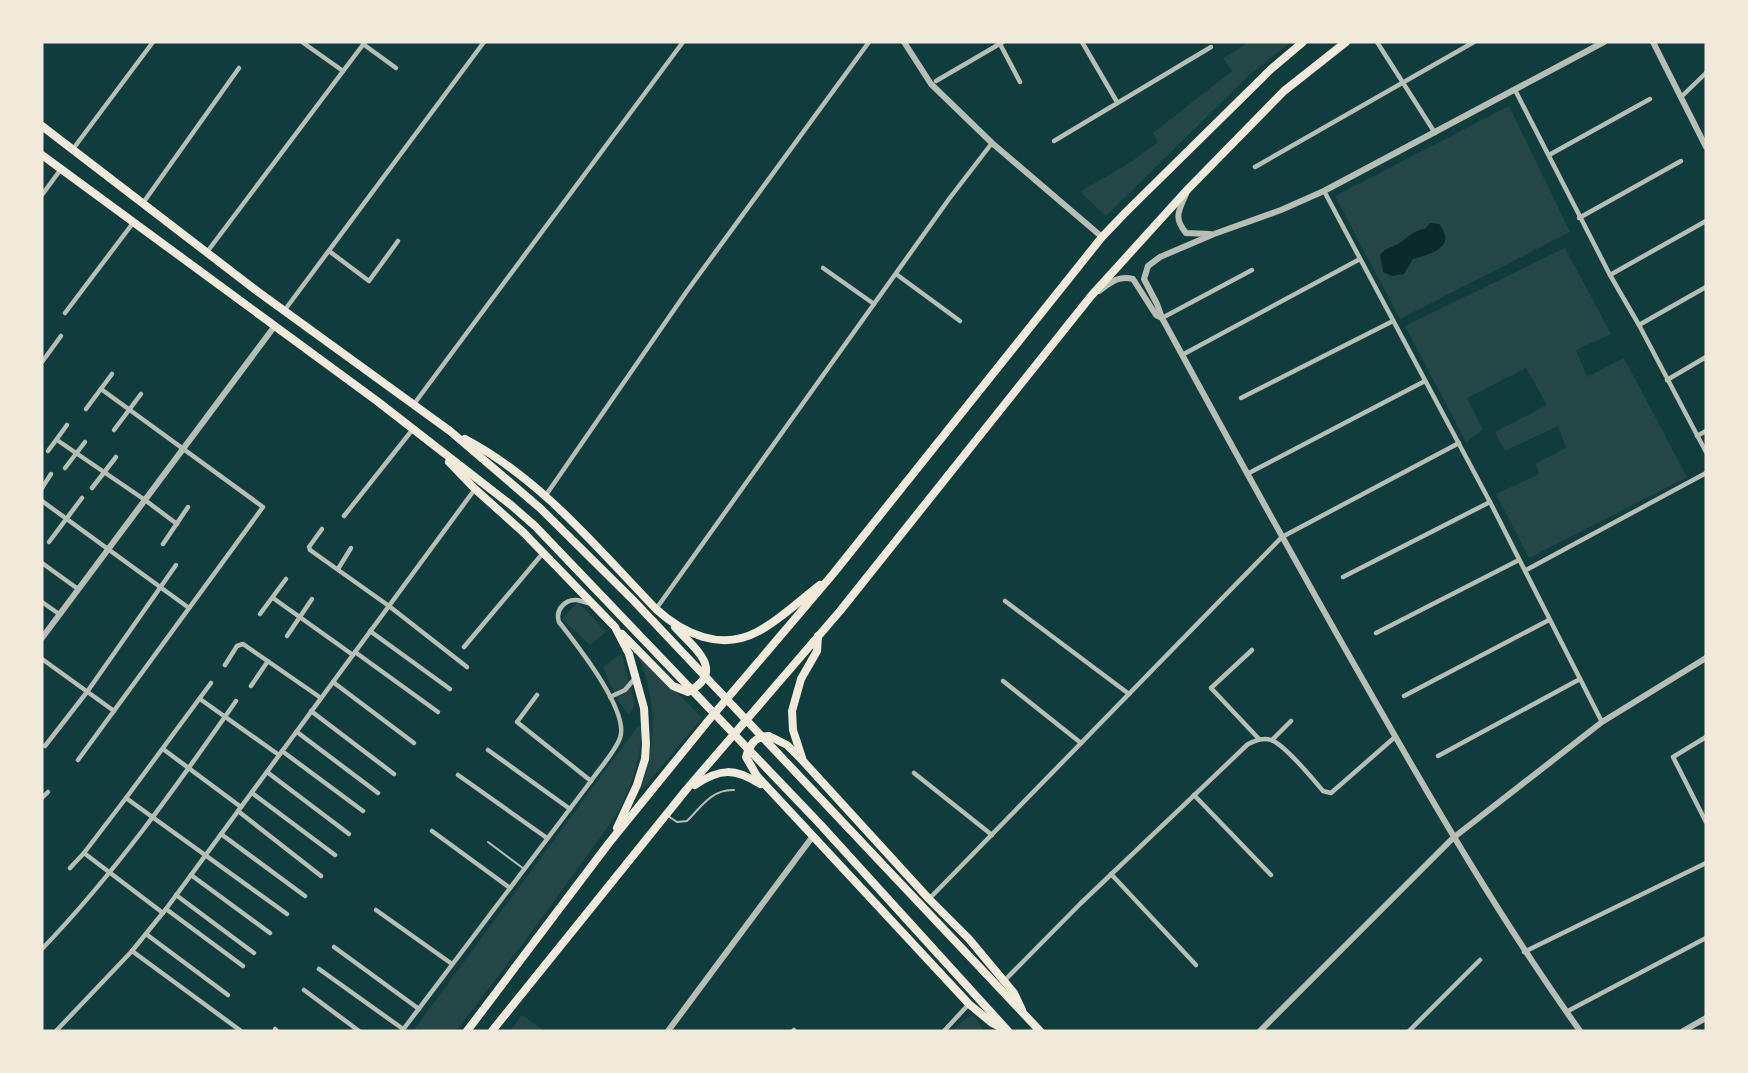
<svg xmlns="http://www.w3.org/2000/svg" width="1748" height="1073" font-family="'Exo 2',sans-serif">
	<rect width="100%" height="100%" fill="#0f3d3e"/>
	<g fill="#244646">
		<polygon points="1250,42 1291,42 1247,77 1106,216 1080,192 1134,160 1158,142 1153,133 1232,71 1223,58"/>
		<polygon points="1509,106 1570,232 1400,319 1335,196"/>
		<polygon points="1565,248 1611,334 1576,350 1587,377 1624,358 1687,477 1529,558 1496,494 1540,474 1535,464 1566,448 1558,426 1505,451 1495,432 1547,405 1526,368 1467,398 1483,430 1466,442 1405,326"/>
		<polygon points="578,602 606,632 590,645 562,619"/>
		<polygon points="622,653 635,705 629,714 618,701 603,667"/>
		<path d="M 638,655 C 659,677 682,696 702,718 L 641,791 C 656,740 658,705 638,655 Z"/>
		<path d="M 642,725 C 641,759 632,788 615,817 L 522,945 L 456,1031 L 413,1031 L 638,726 Z"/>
		<polygon points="522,1015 544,1031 510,1031"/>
		<polygon points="974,1016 984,1031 952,1031 966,1018"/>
	</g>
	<path fill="#0a2a2b" d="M 1430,223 L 1439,224 C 1458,247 1431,254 1413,259 L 1404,274 L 1392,276 L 1383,272 L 1380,255 C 1385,248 1390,248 1398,244 C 1407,239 1413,230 1425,229 Z"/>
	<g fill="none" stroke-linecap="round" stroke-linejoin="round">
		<g stroke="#b8beb3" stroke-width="2">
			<path d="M 668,816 L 677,822 L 687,821 C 701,807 712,789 734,790"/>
			<polyline points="488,842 524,869"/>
		</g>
		<g stroke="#b8beb3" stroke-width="4.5">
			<polyline points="302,42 343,71"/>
			<polyline points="1082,42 1117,102"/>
			<polyline points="1377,42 1435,133"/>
			<polyline points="363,44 396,68"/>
			<polyline points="1000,44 1020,82"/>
			<polyline points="936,81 1003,42"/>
			<polyline points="1515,90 1610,275 1639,325 1706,452"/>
			<polyline points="1681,97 1706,73"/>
			<polyline points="1054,141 1211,47"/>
			<polyline points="73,149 153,42"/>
			<polyline points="1549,155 1650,99"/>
			<polyline points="1255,167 1474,42"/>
			<polyline points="1324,191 1490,502 1602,722"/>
			<polyline points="42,195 61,169"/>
			<polyline points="143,203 239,68"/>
			<polyline points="1579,218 1681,161"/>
			<polyline points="329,251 369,281 398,241"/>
			<polyline points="207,252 365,42"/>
			<polyline points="823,268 874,304"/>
			<polyline points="896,274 960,321"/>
			<polyline points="1610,275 1706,221"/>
			<polyline points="284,311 484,42"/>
			<polyline points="65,313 133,223"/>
			<polyline points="1162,318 1252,270"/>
			<polyline points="1639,325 1706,287"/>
			<polyline points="1182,355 1360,259"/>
			<polyline points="42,362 61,336"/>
			<polyline points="1667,380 1706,357"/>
			<polyline points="1241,398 1393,321"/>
			<polyline points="414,404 683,42"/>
			<polyline points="86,409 112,374"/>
			<polyline points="114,430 141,394"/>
			<polyline points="1697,436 1706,431"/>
			<polyline points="57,440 145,500 177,524"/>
			<polyline points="48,451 67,425"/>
			<polyline points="65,468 85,442"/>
			<polyline points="1247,474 1425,381"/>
			<polyline points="42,488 51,474"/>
			<polyline points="92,488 116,457"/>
			<polyline points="546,495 687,291 869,42"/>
			<polyline points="42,501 189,608"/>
			<polyline points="344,516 413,429"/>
			<polyline points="322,529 309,547 310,550 389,606 467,667"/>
			<polyline points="49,542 82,498"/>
			<polyline points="163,544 188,507"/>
			<polyline points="42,563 78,589"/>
			<polyline points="338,569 351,548"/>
			<polyline points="1528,569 1706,473"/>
			<polyline points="1343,577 1490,502"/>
			<polyline points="273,598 353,655"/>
			<polyline points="1005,601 1129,694"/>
			<polyline points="42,602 59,614"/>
			<polyline points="656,609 949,199 992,143"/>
			<polyline points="260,614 286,579"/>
			<polyline points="370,631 450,689"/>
			<polyline points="1376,633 1519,560"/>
			<polyline points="287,636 312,599"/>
			<polyline points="464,647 543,553"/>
			<polyline points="1252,650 1211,688 1259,739"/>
			<polyline points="355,652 438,712"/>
			<polyline points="42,659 114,711"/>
			<polyline points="225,665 237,646 243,644 321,698"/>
			<polyline points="1003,681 1081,743"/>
			<polyline points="333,682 414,743"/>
			<polyline points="251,686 268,661"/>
			<polyline points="537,695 517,722 591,781"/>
			<polyline points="1404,696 1549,620"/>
			<polyline points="610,697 625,690 636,677"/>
			<polyline points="200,699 279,755"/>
			<polyline points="311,711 394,774"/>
			<polyline points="297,732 378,793"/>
			<polyline points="1706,737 1673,757 1706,822"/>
			<polyline points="1272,740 1291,721"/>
			<polyline points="45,746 87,692 176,565"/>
			<polyline points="163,749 241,807"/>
			<polyline points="488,750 570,809"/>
			<polyline points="282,751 363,811"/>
			<polyline points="1438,756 1580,679"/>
			<polyline points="78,760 263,507 101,389"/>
			<polyline points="267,772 349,834"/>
			<polyline points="914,773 992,835"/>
			<polyline points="458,775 547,838"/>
			<polyline points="252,793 335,855"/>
			<polyline points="1194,795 1271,875"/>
			<polyline points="42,798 48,792"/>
			<polyline points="126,798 287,914"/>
			<polyline points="238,811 321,876"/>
			<polyline points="432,831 510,888"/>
			<polyline points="221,834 305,896"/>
			<polyline points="84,853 163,913"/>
			<polyline points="70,868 84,853 126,798 211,683"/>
			<polyline points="1111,874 1196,965"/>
			<polyline points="191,875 270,933"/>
			<polyline points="176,895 254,953"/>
			<polyline points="929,899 1282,537 1459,443"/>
			<polyline points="166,909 243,966"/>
			<polyline points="376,910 452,964"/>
			<polyline points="146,934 228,995"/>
			<polyline points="334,947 419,1009"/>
			<path d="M 42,949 C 115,873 176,787 236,701"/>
			<polyline points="132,951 241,1031"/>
			<polyline points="1524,952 1706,863"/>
			<polyline points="319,969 403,1029"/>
			<path d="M 1005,980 L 1080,904 L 1248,744 C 1255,741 1263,737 1271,740 C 1284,744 1313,779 1323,791 L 1331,793 L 1395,737"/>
			<polyline points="304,990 359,1031"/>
			<polyline points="1566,1012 1706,938"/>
			<polyline points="275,1029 277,1031"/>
			<polyline points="56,1031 132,951 166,909 475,489"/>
			<path d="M 402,1031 L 591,781 C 599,769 615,752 620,738 C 630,711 576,644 559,622 C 555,611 564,599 577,600 C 582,601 587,603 592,604"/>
			<polyline points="793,1031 794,1030"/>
			<polyline points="944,1031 969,1004"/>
			<polyline points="1409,1031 1480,960"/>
		</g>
		<g stroke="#b8beb3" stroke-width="6">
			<polyline points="904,42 931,84 992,143 1102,237"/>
			<polyline points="1653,42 1706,147"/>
			<path d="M 1186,194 C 1179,211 1173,217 1186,233 L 1210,234"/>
			<path d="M 1099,291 C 1110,283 1118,275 1133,279 L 1156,315 L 1162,318 C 1229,441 1297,565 1367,687 C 1434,805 1501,920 1580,1031"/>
			<polyline points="1162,318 1157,304 1144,279 1148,266 1160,257 1214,234 1281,210 1324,191 1604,42"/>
			<polyline points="42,638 274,327"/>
			<polyline points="668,1031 813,836"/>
			<polyline points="1260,1031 1453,838 1602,722 1706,658"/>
			<polyline points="1683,1031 1706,1018"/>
		</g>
		<g stroke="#f1e9da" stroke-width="8">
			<polyline points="42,126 257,291 450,431 540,508 633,600 1040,1031"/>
			<polyline points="42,155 377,401 511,505 535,526 819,823 1008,1031"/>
			<path d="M 465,439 C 541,479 597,548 656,609 C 683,634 721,651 757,632 C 779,621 800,600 820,585"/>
			<polyline points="449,462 475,489 523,532 615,627 629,654 644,708 646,744 645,759 637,785 617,828"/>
			<path d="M 622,634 L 673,686 L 688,692 C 727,671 694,648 675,627"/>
			<polyline points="818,636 817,651 801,679 792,711 793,730 803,761 929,899 969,939 1014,993 1022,1010"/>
			<path d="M 802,760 L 787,745 L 769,736 C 756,736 749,745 746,757 L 757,776 L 969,1004 L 992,1023 L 1002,1028"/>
			<path d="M 695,785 C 720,768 735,768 760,784"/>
			<polyline points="467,1031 609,843 708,721 833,574 1102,237 1126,212 1270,70 1303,42"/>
			<polyline points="492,1031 686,790 840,611 1091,296 1188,189 1284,91 1346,42"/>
		</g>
	</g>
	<rect width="1748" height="1073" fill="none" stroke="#f1e9da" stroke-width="87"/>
</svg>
